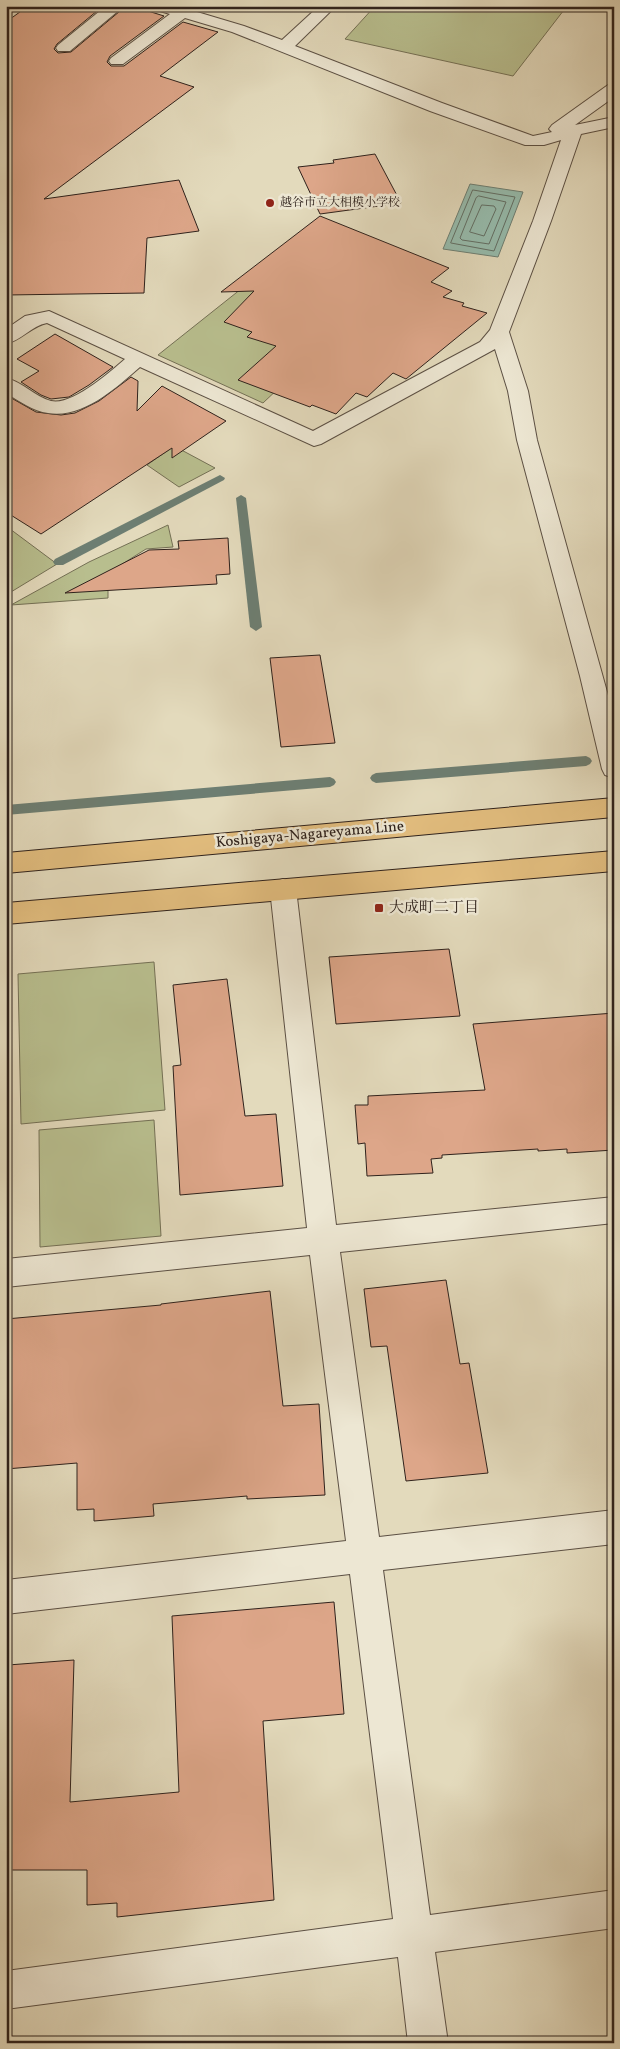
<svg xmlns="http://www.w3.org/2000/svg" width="620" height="2049" font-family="Vollkorn,'Noto Serif JP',serif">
	<rect width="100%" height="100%" fill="#e3dabc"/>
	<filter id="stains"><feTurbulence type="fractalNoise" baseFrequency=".004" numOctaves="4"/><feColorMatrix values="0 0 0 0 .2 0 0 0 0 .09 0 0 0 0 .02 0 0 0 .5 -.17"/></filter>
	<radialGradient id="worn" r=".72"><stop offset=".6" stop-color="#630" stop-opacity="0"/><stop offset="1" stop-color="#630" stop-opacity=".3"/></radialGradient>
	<g fill="#b8be8e" stroke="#747055">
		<polygon points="375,6 567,6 513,76 345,39"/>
		<polygon points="246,285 311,314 319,350 263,403 158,355"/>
		<polygon points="174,446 215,468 179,487 147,465"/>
		<polygon points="168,525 173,547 146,549 108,573 108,598 11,605 89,562"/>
		<polygon points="6,526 57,564 6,595"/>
		<polygon points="154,962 165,1110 21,1124 18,974"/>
		<polygon points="154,1120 161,1236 40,1247 39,1130"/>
	</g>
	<polygon fill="#96bbac" stroke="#6d7e72" points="470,184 523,192 498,257 443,249"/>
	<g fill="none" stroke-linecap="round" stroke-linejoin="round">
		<g stroke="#626e64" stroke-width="1">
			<polygon points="473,190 515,197 494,251 451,243"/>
			<polygon points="479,196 506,202 489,244 462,240 460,238 476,198"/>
			<polygon points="482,205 494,206 496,209 484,236 470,232"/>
		</g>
		<g fill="#6d7e72" fill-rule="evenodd">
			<polygon points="220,475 225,478 224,480 63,565 55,565 53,562 55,559"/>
			<polygon points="241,495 246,498 262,627 256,631 250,627 236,498"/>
			<polygon points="586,756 590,758 592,761 590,764 586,766 376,783 372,781 370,778 372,775 376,773"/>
			<polygon points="330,777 334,779 336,782 334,785 330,787 6,815 6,805"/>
		</g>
	</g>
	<g fill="#dda689" stroke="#2f221c">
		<polygon points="33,6 103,6 57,44 54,49 58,53 71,52 126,6 132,6 164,16 110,56 107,62 111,66 124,66 183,22 218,32 160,76 194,87 44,199 179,180 199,231 147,238 144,293 6,295 6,22 24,9 27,10"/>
		<polygon points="375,154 401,203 320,214 298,167 334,163 333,160"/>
		<polygon points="320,216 449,268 431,282 452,291 443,297 464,303 462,306 487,313 406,379 393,373 367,397 356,393 336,414 312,405 310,407 238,380 276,346 247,337 252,332 224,322 254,291 221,292"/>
		<polygon points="55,334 113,367 89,385 69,397 51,399 41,395 21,382 39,371 17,359"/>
		<polygon points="131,377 138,381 137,411 162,386 226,421 172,458 172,448 41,534 6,512 6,395 36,412 61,415 75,413 99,401"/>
		<polygon points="228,538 230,574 216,575 217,584 65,593 149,550 179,549 178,541"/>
		<polygon points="320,655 335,743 281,747 270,658"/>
		<polygon points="449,949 460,1016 336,1024 329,957"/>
		<polygon points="227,979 245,1116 276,1114 283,1186 180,1195 173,1066 181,1065 173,985"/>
		<polygon points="614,1013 614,1150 567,1153 567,1149 538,1151 538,1149 442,1155 442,1158 431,1159 433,1173 367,1176 365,1143 358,1144 355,1105 368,1105 368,1096 485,1090 473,1024"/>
		<polygon points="446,1280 460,1364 469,1363 488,1473 406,1481 387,1346 371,1347 364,1289"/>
		<polygon points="270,1291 283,1406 319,1404 325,1495 247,1499 247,1496 153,1504 154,1516 94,1521 94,1509 77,1510 77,1463 6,1469 6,1319 161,1305 161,1304"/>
		<polygon points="334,1602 344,1714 263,1721 274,1900 117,1917 117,1903 87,1905 87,1870 6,1870 8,1665 74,1660 70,1802 179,1792 172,1616"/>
	</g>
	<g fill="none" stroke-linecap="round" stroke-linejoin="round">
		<defs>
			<g id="minor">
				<polygon points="6,6 15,6 12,10 6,12"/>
				<polygon points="106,6 124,6 70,51 58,51 56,48 58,45"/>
				<path d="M 151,6 L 177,6 L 244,26 L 282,40 L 319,6 L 336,6 L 295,46 L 442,103 L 533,136 L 552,132 L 549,129 L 552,125 L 608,85 L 614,84 L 614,97 L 575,125 L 614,117 L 614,127 L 581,134 L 551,221 L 509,332 L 528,391 L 537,440 L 614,717 L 614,778 L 605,775 L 602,769 L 580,676 L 517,440 L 508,391 L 495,349 L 321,444 L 314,446 L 140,367 C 117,387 83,419 48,413 C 33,411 19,401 6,393 L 6,378 C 23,382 35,397 51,401 C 72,406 110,372 125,359 L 47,323 C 31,326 22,340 6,344 L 6,329 L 25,316 L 49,311 L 313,431 L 480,342 L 490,330 L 533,221 L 561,140 L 544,145 L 525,145 L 430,111 L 232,32 L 185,18 L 123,64 L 111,64 L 109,61 L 111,58 L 170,14 L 153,9 Z"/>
				<polygon points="283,879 292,882 296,889 336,1225 614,1197 614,1223 340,1252 379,1537 614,1510 614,1544 383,1570 430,1915 614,1890 614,1928 435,1952 448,2043 408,2043 398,1957 6,2009 6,1971 393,1919 350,1574 6,1614 6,1580 346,1541 310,1255 6,1287 6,1259 307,1228 270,889 274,882"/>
			</g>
			<g id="major">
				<polygon points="614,798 614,817 6,873 6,853"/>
				<polygon points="614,851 614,871 6,924 6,903"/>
			</g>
		</defs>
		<use href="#minor" stroke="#5c5044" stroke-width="2"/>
		<use href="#major" stroke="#2f221c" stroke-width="2"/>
		<use href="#minor" fill="#ede7d3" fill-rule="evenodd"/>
		<use href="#major" fill="#e2bd7e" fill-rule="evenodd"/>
	</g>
	<g fill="#8f2418" stroke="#ede7d3" stroke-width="2">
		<circle cx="270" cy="203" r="5"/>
		<rect x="374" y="903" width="10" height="10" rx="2.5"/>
	</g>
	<g text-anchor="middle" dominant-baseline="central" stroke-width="5" stroke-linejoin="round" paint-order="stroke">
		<g font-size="12" fill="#2f221c" stroke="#ede7d3" text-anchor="start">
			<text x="280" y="203">越谷市立大相模小学校</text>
		</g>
		<g font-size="15" fill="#2f221c" stroke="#ede7d3">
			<text transform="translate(310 835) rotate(-5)">Koshigaya-Nagareyama Line</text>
		</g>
		<g font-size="15" fill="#2f221c" stroke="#ede7d3" text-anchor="start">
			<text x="389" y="908">大成町二丁目</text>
		</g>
	</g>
	<rect width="620" height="2049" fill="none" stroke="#e3dabc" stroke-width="25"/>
	<rect x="8" y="8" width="605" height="2034" fill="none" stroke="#2f221c" stroke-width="2.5"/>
	<rect x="12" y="12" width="595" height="2024" fill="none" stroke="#2f221c"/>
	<rect width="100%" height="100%" filter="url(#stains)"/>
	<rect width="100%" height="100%" fill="url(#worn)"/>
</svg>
